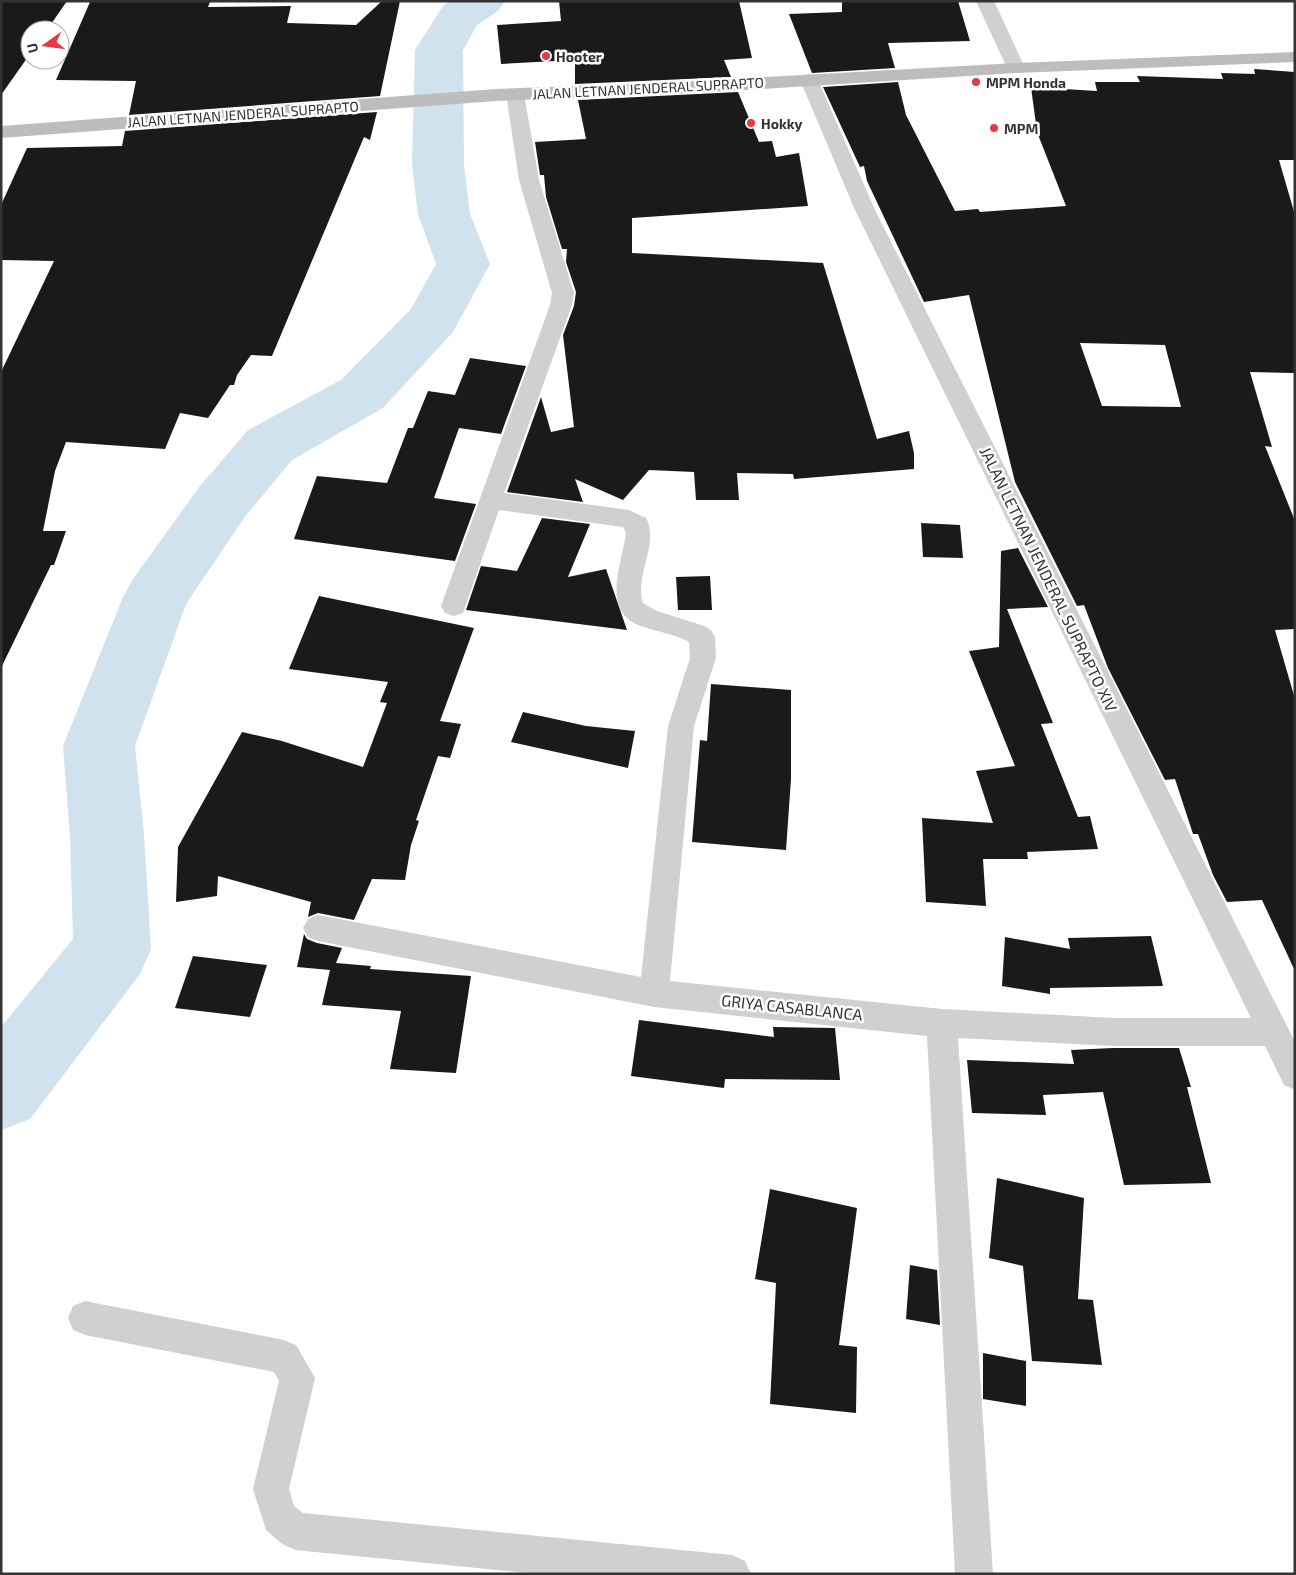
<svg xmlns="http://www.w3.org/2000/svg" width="1296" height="1575" font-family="'Exo 2',sans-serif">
	<rect width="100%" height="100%" fill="#fff"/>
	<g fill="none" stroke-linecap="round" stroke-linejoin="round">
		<polygon fill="#cfe2ee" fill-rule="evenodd" points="450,1 505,1 498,11 477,25 463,50 464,165 470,214 490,264 453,332 383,408 292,460 244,518 186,604 135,746 144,835 151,949 140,974 30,1119 1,1130 1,1027 73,939 70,835 63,746 123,597 133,579 200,486 248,430 341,380 411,309 436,264 418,214 412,165 415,50 443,6"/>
	</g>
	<g fill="#1a1a1a" fill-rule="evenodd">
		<polygon points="1,1 67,1 47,30 30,30 30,54 1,95"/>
		<polygon points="382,1 400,1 380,96 129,115 136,81 56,80 90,2 210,2 208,7 291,6 287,23 356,25"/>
		<polygon points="559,1 739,1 752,58 724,60 731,77 575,84 575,60 501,64 497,25 561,21"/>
		<polygon points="842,1 958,1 970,41 888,43 895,68 812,73 789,14 842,12"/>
		<path d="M 1254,69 L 1295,72 L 1295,160 L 1279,160 L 1295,215 L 1295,373 L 1250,372 L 1272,447 L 1265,446 L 1295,521 L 1295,629 L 1275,630 L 1295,699 L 1295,971 L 1262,900 L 1227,902 L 1213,875 L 1198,834 L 1193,834 L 1175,779 L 1165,780 L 1108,668 L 1084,605 L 1077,606 L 1015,482 L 969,295 L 924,302 L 867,181 L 864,166 L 860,167 L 823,87 L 898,82 L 906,115 L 955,211 L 978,209 L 980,212 L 1066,206 L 1037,132 L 1031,87 L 1097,91 L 1095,82 L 1140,82 L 1137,76 L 1223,79 L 1221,73 L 1255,74 ZM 1080,343 L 1165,345 L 1181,407 L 1102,406 Z"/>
		<polygon points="738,92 759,142 772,141 776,157 799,153 808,206 632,218 632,253 823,263 877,439 909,431 914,453 914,469 794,479 793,474 737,473 739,500 696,500 694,472 649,470 623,500 575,479 583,502 507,492 541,397 551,432 574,427 563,335 574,306 576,292 566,262 567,249 562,249 546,197 544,175 540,175 535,142 586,139 578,100"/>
		<polygon points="377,112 370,140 364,137 272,356 251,355 237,375 234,385 230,385 208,418 180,413 165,449 66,442 55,471 43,531 66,531 54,565 51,565 1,668 2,370 54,261 1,260 1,205 27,148 122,146 125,131"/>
		<polygon points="470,358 526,366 501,434 459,428 434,498 476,504 455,561 294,539 317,476 387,483 408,428 413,428 428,391 455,395"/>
		<polygon points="542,518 590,524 568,577 606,569 627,630 466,610 481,566 517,571"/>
		<polygon points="921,523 960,525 963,558 923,557"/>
		<polygon points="1018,548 1048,607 1007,609 1053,723 1041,724 1078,817 1090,816 1098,849 1027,852 1028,859 983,859 986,906 926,902 922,818 993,823 976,771 1015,766 969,651 999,647 1001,551"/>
		<polygon points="710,576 712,610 678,610 676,577"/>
		<polygon points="319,596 474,628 440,721 461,724 450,758 438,756 416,820 419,821 411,845 405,880 372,879 354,920 318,913 308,917 311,902 218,876 217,896 176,902 178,847 242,732 282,741 363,767 387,703 380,702 388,682 289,669"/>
		<polygon points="711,684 791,690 791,779 786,850 692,842 700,740 707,741"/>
		<polygon points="523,712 586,726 635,731 628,768 511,742"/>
		<polygon points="304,934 307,939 317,943 342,948 336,963 371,966 370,969 471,976 456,1073 390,1069 401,1011 322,1005 330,970 297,967"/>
		<polygon points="1151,936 1163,986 1050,988 1050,994 1002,986 1005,937 1070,949 1068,938"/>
		<polygon points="193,956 267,965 250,1017 175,1008"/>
		<polygon points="639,1020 774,1037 773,1027 835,1028 840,1080 725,1079 724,1088 631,1076"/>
		<polygon points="1113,1048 1179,1048 1191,1087 1187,1087 1211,1183 1124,1185 1103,1092 1043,1095 1046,1115 972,1113 967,1060 1074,1064 1071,1050"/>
		<polygon points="997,1178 1084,1198 1078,1299 1093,1300 1102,1365 1032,1361 1023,1266 989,1258"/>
		<polygon points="770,1189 857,1208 839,1345 857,1347 856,1413 770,1404 776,1283 755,1279"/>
		<polygon points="910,1265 937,1270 940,1325 906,1319"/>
		<polygon points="983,1353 1026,1361 1026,1406 983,1399"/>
	</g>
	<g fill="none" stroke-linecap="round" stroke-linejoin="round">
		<g fill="#d0d0d0" fill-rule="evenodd">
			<polygon points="976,1 994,1 1025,68 1022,72 1010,72 1007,68"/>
			<path d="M 809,74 L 815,76 L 818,80 L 875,210 L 1295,1042 L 1295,1090 L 1284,1085 L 1265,1046 L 1114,1046 L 958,1038 L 993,1574 L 955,1574 L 927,1036 L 654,1007 L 318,941 L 308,937 L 303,928 L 308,919 L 318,915 L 641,977 L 668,726 L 690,658 L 689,642 C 675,634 657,632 641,626 C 600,612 622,564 626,533 L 623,527 L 499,510 L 463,613 L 454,616 L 445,613 L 441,606 L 550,305 L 552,293 L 519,180 L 506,94 L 508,90 L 522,90 L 524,94 L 539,180 L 574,293 L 572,305 L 504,493 L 629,510 L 646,518 C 660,544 634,575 643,603 L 657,611 L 704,626 L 711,630 L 715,637 L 716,658 L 694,726 L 670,981 L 942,1009 L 1114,1018 L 1251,1018 L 855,210 L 800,80 L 803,76 Z"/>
			<polygon points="85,1301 284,1340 296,1345 315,1378 289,1489 294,1506 303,1513 732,1555 745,1561 751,1574 539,1574 295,1550 282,1544 266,1530 253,1489 279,1381 274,1372 85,1335 73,1330 68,1318 73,1306"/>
		</g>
		<polygon fill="#bdbdbd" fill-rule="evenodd" points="1295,52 1295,62 1016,73 696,93 496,101 1,138 1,126 496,89 696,81 1016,63"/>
	</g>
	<g fill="#e63946" stroke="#fff" stroke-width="2">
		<circle cx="546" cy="56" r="5"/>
		<circle cx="976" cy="82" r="5"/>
		<circle cx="751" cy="123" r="5"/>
		<circle cx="994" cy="128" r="5"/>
	</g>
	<g text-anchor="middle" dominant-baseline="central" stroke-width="5" stroke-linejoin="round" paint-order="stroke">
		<g font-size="14" font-weight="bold" fill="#333" stroke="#fff" text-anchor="start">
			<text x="556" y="56">Hooter</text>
			<text x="986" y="82">MPM Honda</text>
			<text x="761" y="123">Hokky</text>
			<text x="1004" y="128">MPM</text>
		</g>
		<g font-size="14" fill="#333" stroke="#fff">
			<text transform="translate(648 88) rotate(-3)">JALAN LETNAN JENDERAL SUPRAPTO</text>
			<text transform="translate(243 114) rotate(-4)">JALAN LETNAN JENDERAL SUPRAPTO</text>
		</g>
		<g font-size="16" fill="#333" stroke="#fff">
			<text transform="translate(1049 579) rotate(64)">JALAN LETNAN JENDERAL SUPRAPTO XIV</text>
			<text transform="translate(792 1007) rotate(6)">GRIYA CASABLANCA</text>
		</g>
	</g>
	<rect width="1296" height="1575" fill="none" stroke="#333333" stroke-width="5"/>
	<g transform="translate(45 45) rotate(256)"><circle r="24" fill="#ffffff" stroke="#adadad"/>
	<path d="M0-4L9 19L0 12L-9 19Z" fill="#e63946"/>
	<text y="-8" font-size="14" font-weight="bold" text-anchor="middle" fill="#333333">U</text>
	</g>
</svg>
